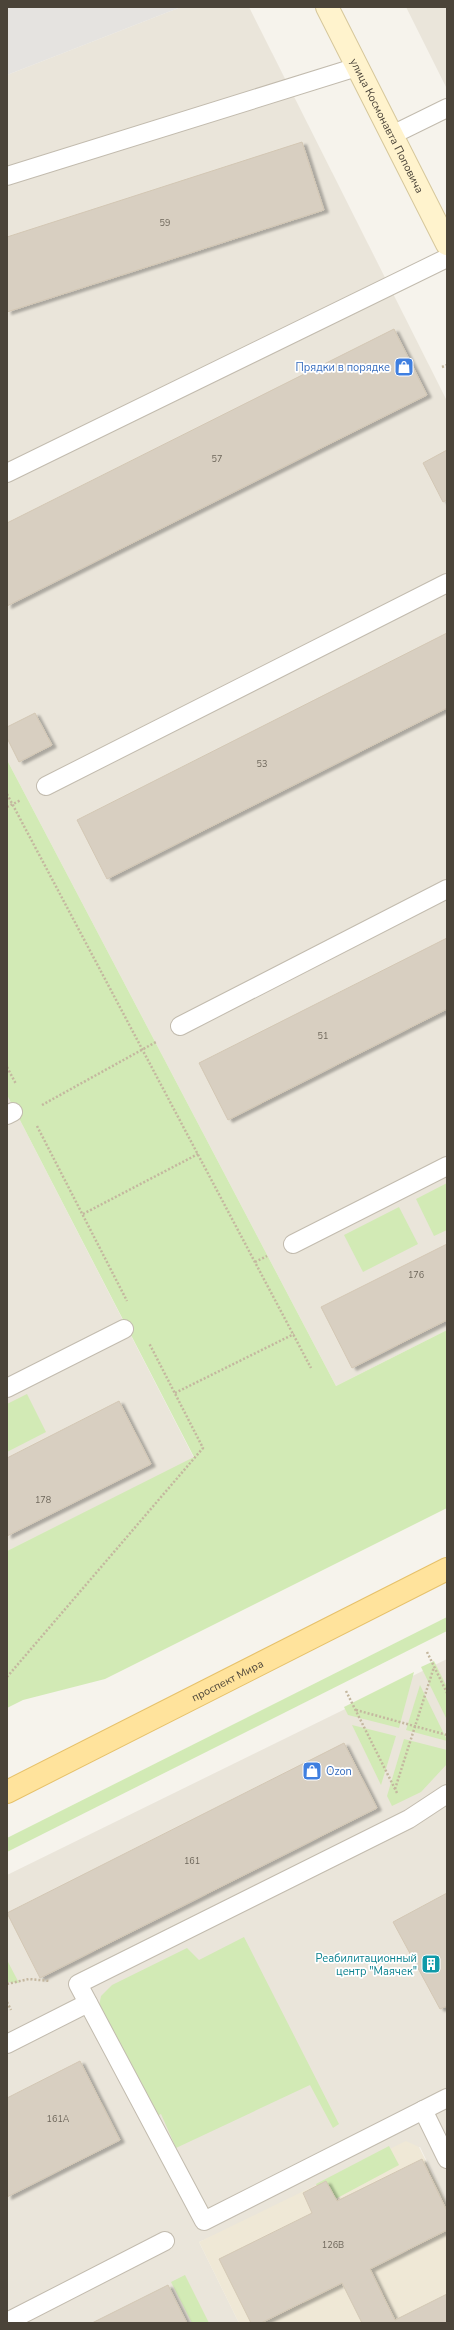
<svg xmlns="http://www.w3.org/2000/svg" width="454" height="2330" font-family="'Nunito Sans',sans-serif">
	<defs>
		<filter id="shadow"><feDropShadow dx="4.5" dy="2.5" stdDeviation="1" flood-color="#0004"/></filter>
	</defs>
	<rect width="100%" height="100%" fill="#f6f3ec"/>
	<g fill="#eae5da">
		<polygon points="181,7 249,7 447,401 447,1330 336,1386 7,760 7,75"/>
		<polygon points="406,7 447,7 447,89"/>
		<polygon points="7,1095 194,1458 7,1551"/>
		<polygon points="447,1659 447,2203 420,2147 199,2242 239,2323 7,2323 7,1875"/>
	</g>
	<polygon fill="#efe8d6" points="406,2141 419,2147 447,2203 447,2323 239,2323 199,2242"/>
	<g fill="#d2eab5">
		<polygon points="7,760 336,1386 447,1330 447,1508 105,1679 23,1700 7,1708 7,1551 194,1457 7,1095"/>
		<polygon points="447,1183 447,1230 434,1236 416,1199"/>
		<polygon points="399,1207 418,1244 363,1272 344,1235"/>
		<polygon points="27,1394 46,1432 7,1452 7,1404"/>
		<polygon points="447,1617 447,1631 7,1852 7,1838"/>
		<polygon points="434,1661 447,1687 447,1720 421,1667"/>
		<polygon points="414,1672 399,1728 348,1715 344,1707"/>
		<polygon points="420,1685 447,1740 447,1741 406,1730"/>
		<polygon points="352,1725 396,1736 381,1785"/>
		<polygon points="404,1739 447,1750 447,1764 421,1792 392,1806 387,1796"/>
		<polygon points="244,1937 339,2124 333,2128 310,2085 176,2148 161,2114 151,2119 99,2006 101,1996 112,1985 187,1948 199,1960"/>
		<polygon points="7,1960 19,1983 7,1982"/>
		<polygon points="389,2146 399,2165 326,2204 316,2184"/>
		<polygon points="185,2275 209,2323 192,2323 171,2282"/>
	</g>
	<polygon fill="#e5e3e0" points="7,7 181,7 7,75"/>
	<g fill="#d8cfc1" stroke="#d3c7b4" filter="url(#shadow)">
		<polygon points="302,142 324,210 7,312 7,237"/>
		<polygon points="394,329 427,395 7,606 7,523"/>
		<polygon points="447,450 447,500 443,502 423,463"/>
		<polygon points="447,633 447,708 107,879 77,820"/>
		<polygon points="35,713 52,745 19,762 7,738 7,727"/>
		<polygon points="447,938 447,1009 228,1120 199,1063"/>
		<polygon points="447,1244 447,1320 352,1368 321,1307"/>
		<polygon points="119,1401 151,1464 7,1536 7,1458"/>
		<polygon points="344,1743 377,1808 40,1978 7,1913"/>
		<polygon points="447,1893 447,2006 440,2009 393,1922"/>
		<polygon points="80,2061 120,2140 7,2197 7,2098"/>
		<polygon points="422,2159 447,2211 447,2230 370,2269 395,2320 447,2294 447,2323 362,2323 342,2283 261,2323 251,2323 219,2259 312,2213 303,2193 326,2181 337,2201"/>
		<polygon points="168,2285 187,2323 92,2323"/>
	</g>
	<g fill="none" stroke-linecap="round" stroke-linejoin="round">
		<defs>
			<g id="lane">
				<polyline points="392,135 447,108"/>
				<polyline points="7,176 357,67"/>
				<polyline points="7,473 447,258"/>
				<polyline points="46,786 447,583"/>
				<polyline points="180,1026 447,889"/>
				<polyline points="7,1115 13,1112"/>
				<polyline points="293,1244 447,1166"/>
				<polyline points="7,1388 124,1329"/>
				<polyline points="447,1794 409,1819 78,1984 204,2221 447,2098"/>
				<polyline points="7,2044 88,2003"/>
				<polyline points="423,2110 447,2159"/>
				<polyline points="7,2322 165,2241"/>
			</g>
			<g id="secondary">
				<path id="s1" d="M 327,7 L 447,244"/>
			</g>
			<g id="primary">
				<path id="s2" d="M 7,1792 L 447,1569"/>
			</g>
		</defs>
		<use href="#lane" stroke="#c2bbae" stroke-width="20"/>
		<use href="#secondary" stroke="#d6c79b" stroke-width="24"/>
		<use href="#primary" stroke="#e6c16a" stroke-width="24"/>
		<g stroke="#c4b79f" stroke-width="2.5" stroke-dasharray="2 2" stroke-linecap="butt">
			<polyline points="442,367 447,365"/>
			<polyline points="7,794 311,1368"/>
			<polyline points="7,807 21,800"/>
			<polyline points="7,1067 16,1084"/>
			<polyline points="42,1105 156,1042"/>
			<polyline points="37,1126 127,1301"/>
			<polyline points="83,1214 198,1154"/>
			<polyline points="255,1262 267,1256"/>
			<polyline points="175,1393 294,1334"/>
			<polyline points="427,1652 447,1693"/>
			<polyline points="7,1677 203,1448 149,1343"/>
			<polyline points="346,1691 397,1793"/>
			<polyline points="356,1710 447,1735"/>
			<polyline points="395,1789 434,1667"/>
			<polyline points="7,1984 29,1979 50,1981"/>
			<polyline points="7,2002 11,2010"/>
		</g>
		<use href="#lane" stroke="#fff" stroke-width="18"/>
		<use href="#secondary" stroke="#fff3cd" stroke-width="22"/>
		<use href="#primary" stroke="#ffe39c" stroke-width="22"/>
	</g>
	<defs>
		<symbol id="shop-square" viewBox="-11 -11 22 22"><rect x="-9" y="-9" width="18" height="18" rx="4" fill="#3f7fe0" stroke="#fff"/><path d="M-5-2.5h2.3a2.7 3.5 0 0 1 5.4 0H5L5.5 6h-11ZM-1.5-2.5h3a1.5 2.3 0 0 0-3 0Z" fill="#fff"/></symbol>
		<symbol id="building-square" viewBox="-11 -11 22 22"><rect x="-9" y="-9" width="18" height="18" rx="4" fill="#0f9aa8" stroke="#fff"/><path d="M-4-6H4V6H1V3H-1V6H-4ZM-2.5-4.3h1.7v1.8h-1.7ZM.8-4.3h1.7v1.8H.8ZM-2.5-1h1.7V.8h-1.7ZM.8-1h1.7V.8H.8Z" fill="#fff"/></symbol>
	</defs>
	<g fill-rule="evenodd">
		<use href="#shop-square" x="393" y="356" width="22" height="22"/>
		<use href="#shop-square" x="301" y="1760" width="22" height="22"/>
		<use href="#building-square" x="420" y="1953" width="22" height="22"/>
	</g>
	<g text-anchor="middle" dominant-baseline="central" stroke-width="3.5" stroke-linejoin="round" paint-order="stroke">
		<g font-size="9" fill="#6e675b">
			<text x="165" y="223">59</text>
			<text x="217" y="459">57</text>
			<text x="262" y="764">53</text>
			<text x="323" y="1036">51</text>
			<text x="416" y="1275">176</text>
			<text x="43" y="1500">178</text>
			<text x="192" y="1861">161</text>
			<text x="58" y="2119">161А</text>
			<text x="333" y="2245">126В</text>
		</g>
		<g font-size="11" fill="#4b4439" stroke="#fff">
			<text stroke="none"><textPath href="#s1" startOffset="133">улица Космонавта Поповича</textPath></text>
			<text stroke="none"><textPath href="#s2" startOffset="247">проспект Мира</textPath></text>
		</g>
		<g font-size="11" fill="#366cbe" stroke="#fff" text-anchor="end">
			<text x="390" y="367">Прядки в порядке</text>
			<text x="326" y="1771" text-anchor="start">Ozon</text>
		</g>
		<g font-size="11" fill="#0d838f" stroke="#fff" text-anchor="end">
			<text x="417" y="1958">Реабилитационный<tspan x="417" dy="13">центр "Маячек"</tspan></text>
		</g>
	</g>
	<rect width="454" height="2330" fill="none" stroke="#4b4439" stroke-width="16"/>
</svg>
